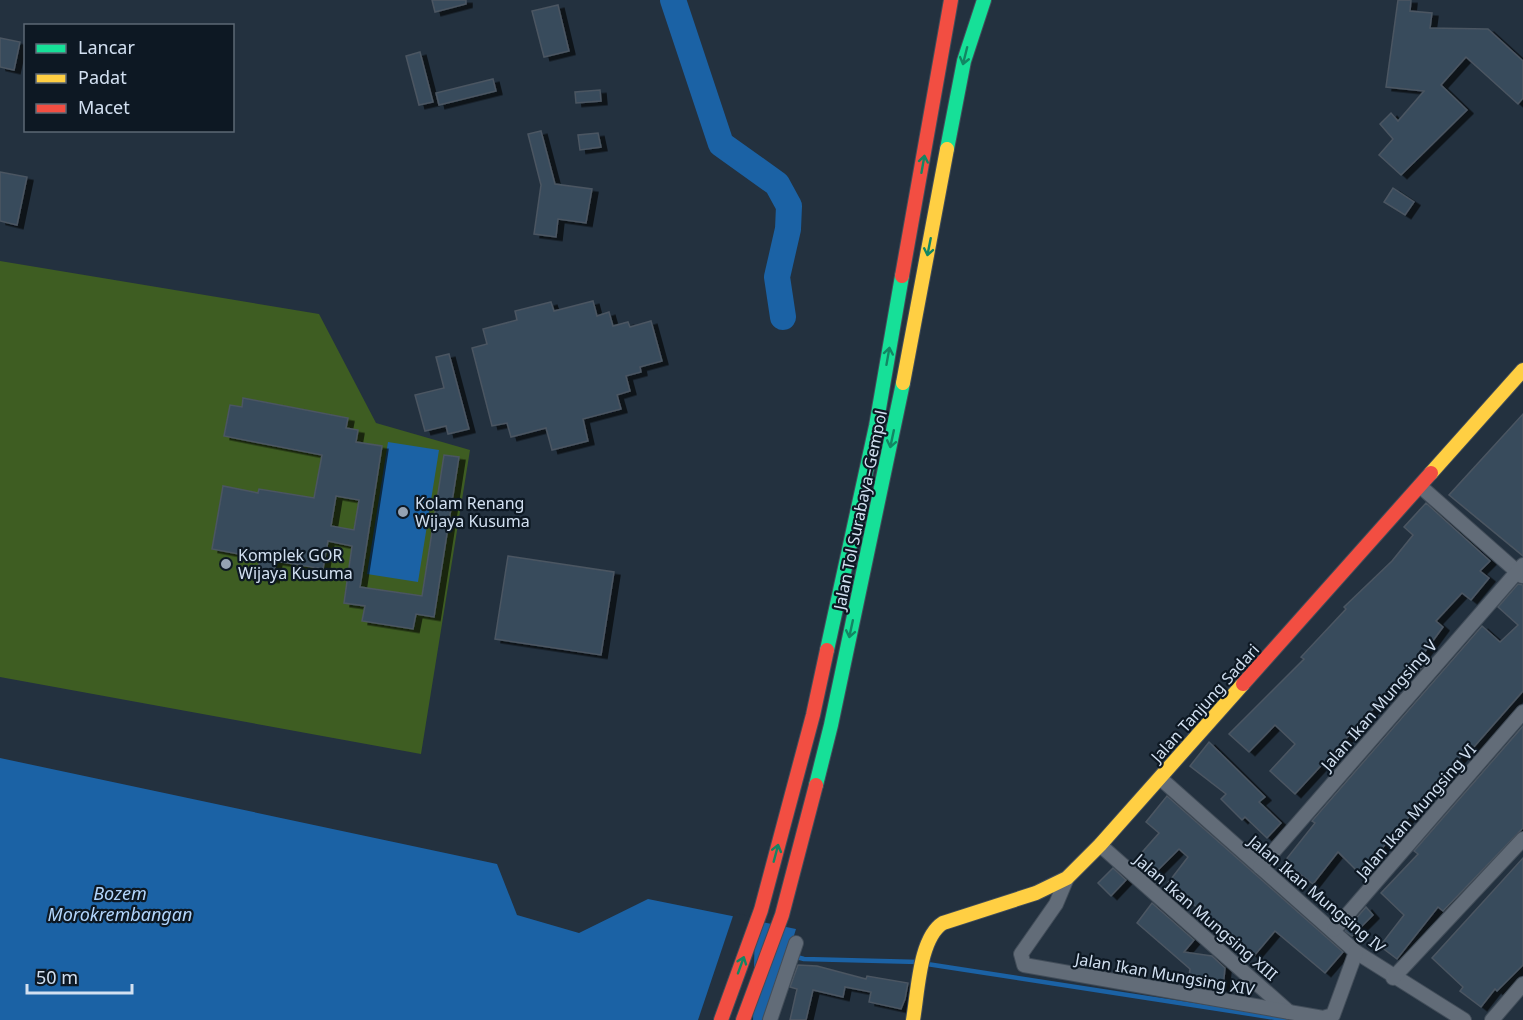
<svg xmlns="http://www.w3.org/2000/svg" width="1523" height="1020" font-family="'Noto Sans',sans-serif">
	<defs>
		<filter id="shadow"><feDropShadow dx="6" dy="3.5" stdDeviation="0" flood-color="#0009"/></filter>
	</defs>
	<rect width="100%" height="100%" fill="#23313f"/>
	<polygon fill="#3e5d22" points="0,261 319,314 376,423 470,450 421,754 0,677"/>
	<g fill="#1b62a5">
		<polygon points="388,442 439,450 418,582 367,574"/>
		<polygon points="0,758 497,864 517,915 579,933 648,899 796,929 768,1020 0,1020"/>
	</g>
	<polygon fill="#23313f" points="734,913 755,917 753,1020 698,1020"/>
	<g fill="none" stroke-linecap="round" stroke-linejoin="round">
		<g stroke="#1b62a5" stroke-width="4.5">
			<polyline points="793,956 804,959 919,962"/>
			<polyline points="927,964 1289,1020"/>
		</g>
		<polyline stroke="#1b62a5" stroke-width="26" points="673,0 721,144 777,184 789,206 788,229 777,277 783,317"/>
	</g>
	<g fill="#394b5c" stroke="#4b5662" stroke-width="1.5" fill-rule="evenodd" filter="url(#shadow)">
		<polygon points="432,0 466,0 466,4 435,12"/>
		<polygon points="1398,0 1411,0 1410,11 1432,13 1430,28 1488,29 1523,61 1523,98 1518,104 1466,57 1441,85 1467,110 1401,175 1379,155 1393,139 1380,124 1391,113 1398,121 1424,91 1386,87"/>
		<polygon points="558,5 569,51 544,57 532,11"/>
		<polygon points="0,38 20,42 14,70 0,67"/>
		<polygon points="420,52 433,102 419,105 406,56"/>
		<polygon points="493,79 496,91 439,105 436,93"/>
		<polygon points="600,90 601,101 576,103 575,92"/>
		<polygon points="541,131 555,184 592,189 586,223 558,219 556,237 534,234 541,185 528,134"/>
		<polygon points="598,133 601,147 580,150 578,135"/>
		<polygon points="0,172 27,177 17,225 0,221"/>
		<polygon points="1393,188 1414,202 1405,215 1384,202"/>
		<polygon points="593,301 597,316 609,312 613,326 628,322 630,327 651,321 662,361 640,367 641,372 626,376 630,391 617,395 621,409 583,419 588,441 552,450 546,428 511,437 507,423 492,426 472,348 487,344 483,329 517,320 515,311 551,302 554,311"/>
		<polygon points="449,354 469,429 448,434 446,426 425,431 415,395 444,388 436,357"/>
		<path d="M 243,398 L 348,418 L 346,428 L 358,430 L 356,442 L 382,446 L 360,587 L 422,596 L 444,455 L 459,457 L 434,617 L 416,614 L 413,629 L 362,621 L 365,606 L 344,603 L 352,546 L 328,541 L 323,569 L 276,561 L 273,579 L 257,576 L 260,558 L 212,549 L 223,486 L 258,493 L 259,489 L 314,498 L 322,455 L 224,436 L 230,405 L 242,407 ZM 336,496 L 359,500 L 354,530 L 331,526 Z"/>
		<polygon points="1523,414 1523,556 1449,495"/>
		<polygon points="1426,503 1490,561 1480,571 1489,578 1471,600 1462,593 1436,621 1443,627 1421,657 1427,662 1416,674 1410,669 1295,794 1270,771 1295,744 1275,725 1249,752 1229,734 1304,659 1301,657 1346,609 1344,607 1392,561 1413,535 1404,527"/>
		<polygon points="508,556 614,572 601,655 495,639"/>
		<polygon points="1518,584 1523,585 1523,691 1473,748 1470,746 1360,874 1338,852 1313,884 1284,862 1315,823 1312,821 1482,626 1500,642 1518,625 1498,607"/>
		<polygon points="1523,726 1523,828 1443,911 1438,907 1397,959 1380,946 1404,915 1381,893 1418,854 1414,851"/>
		<polygon points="1209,742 1265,797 1259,802 1281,823 1267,838 1245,817 1242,820 1221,799 1226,794 1190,766"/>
		<polygon points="1167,796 1343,952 1325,973 1275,931 1254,956 1168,883 1188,857 1179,849 1155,873 1137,858 1159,833 1146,822"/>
		<polygon points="1523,858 1523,965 1497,991 1495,989 1481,1007 1460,991 1463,987 1432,958"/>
		<polygon points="1113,868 1126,880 1111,896 1098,883"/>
		<polygon points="1152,903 1194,940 1184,952 1212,956 1225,968 1223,988 1188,983 1190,969 1137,923"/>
		<polygon points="1366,907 1373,915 1352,936 1345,931"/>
		<polygon points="798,965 817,966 866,979 867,976 908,983 905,999 901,1009 869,1002 871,992 845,987 843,997 813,990 806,1020 790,1020 797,989 790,987"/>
	</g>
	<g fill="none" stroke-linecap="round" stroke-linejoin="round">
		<defs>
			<g id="street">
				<polyline points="1420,486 1522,576"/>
				<polyline points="1160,778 1356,952 1464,1020"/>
				<polyline points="1100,845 1289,1012"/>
				<polyline points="1260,867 1523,565"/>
				<polyline points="1067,878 1056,904 1021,954 1024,965 1323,1018 1333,1015 1356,952"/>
				<polyline points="1334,930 1523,712"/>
				<polyline points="1393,978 1523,839"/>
				<polyline points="770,1020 796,943"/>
				<polyline points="1492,1020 1523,984"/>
			</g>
			<g id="fast">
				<polyline points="947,149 964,61 984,0"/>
				<polyline points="827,650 876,426 902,276"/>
				<polyline points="816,785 831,725 903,383"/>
			</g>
			<g id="slow">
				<polyline points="903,383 947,149"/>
				<polyline points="1431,473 1523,370"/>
				<path d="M 913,1020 C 918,993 919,938 943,923 L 1036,893 L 1067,878 L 1100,845 L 1243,684"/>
			</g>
			<g id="jam">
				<polyline points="902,276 951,0"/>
				<polyline points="1243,684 1431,473"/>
				<polyline points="721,1020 761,910 813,715 827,650"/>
				<polyline points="743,1020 782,915 816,785"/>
			</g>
		</defs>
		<use href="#street" stroke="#424d59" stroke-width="16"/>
		<use href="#fast" stroke="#424d59" stroke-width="16"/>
		<use href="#slow" stroke="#424d59" stroke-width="16"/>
		<use href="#jam" stroke="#424d59" stroke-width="16"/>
		<use href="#street" stroke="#626c78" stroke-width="14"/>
		<use href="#fast" stroke="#16e098" stroke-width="14"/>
		<use href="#slow" stroke="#ffcf43" stroke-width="14"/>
		<use href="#jam" stroke="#f24e42" stroke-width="14"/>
	</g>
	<defs><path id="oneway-shaft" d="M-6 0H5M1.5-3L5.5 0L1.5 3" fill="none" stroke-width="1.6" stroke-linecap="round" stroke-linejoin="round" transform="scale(1.5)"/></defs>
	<g stroke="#128663">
		<use href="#oneway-shaft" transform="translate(965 56) rotate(104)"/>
		<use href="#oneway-shaft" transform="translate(923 164) rotate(-80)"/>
		<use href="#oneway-shaft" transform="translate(929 247) rotate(101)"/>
		<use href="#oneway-shaft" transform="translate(888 356) rotate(-80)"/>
		<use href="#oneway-shaft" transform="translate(892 439) rotate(102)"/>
		<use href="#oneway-shaft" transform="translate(851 629) rotate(102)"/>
		<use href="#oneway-shaft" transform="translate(776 853) rotate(-75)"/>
		<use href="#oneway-shaft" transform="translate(741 965) rotate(-70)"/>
	</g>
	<g fill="#95a3b3" stroke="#0d1823" stroke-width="2">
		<circle cx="403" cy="512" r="6"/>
		<circle cx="226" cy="564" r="6"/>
	</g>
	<g text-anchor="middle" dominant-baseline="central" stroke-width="4.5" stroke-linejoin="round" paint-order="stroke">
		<g font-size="16" fill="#d2e0f1" stroke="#0d1823" text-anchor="start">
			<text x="415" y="503">Kolam Renang<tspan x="415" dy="18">Wijaya Kusuma</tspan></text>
			<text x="238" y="555">Komplek GOR<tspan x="238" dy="18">Wijaya Kusuma</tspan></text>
		</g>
		<g font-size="16" fill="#d2e0f1" stroke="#0d1823">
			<text transform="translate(860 510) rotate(-78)">Jalan Tol Surabaya–Gempol</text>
			<text transform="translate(1205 703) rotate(-48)">Jalan Tanjung Sadari</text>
			<text transform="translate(1379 705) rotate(-49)">Jalan Ikan Mungsing V</text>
			<text transform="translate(1416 811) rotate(-49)">Jalan Ikan Mungsing VI</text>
			<text transform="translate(1317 894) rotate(40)">Jalan Ikan Mungsing IV</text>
			<text transform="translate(1206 917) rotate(41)">Jalan Ikan Mungsing XIII</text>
			<text transform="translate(1165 974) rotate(10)">Jalan Ikan Mungsing XIV</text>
		</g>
		<g font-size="18" font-style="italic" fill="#b3d6fd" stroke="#0d1823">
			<text x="120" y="893">Bozem<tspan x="120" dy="21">Morokrembangan</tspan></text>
		</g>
	</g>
	<rect x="24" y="24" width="210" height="108" fill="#0d1823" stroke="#5c6875" stroke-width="1.5"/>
	<rect x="36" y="44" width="30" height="9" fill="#16e098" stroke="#5c6875" stroke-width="1.5"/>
	<text x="78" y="54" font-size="18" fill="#d2e0f1">Lancar</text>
	<rect x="36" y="74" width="30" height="9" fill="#ffcf43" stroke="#5c6875" stroke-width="1.5"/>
	<text x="78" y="84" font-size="18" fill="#d2e0f1">Padat</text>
	<rect x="36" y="104" width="30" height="9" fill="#f24e42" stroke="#5c6875" stroke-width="1.5"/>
	<text x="78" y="114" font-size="18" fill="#d2e0f1">Macet</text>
	<path d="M27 984v9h105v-9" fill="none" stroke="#d2e0f1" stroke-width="3"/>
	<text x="36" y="984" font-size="18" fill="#d2e0f1" stroke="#0d1823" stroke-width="4.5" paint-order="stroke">50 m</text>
</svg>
